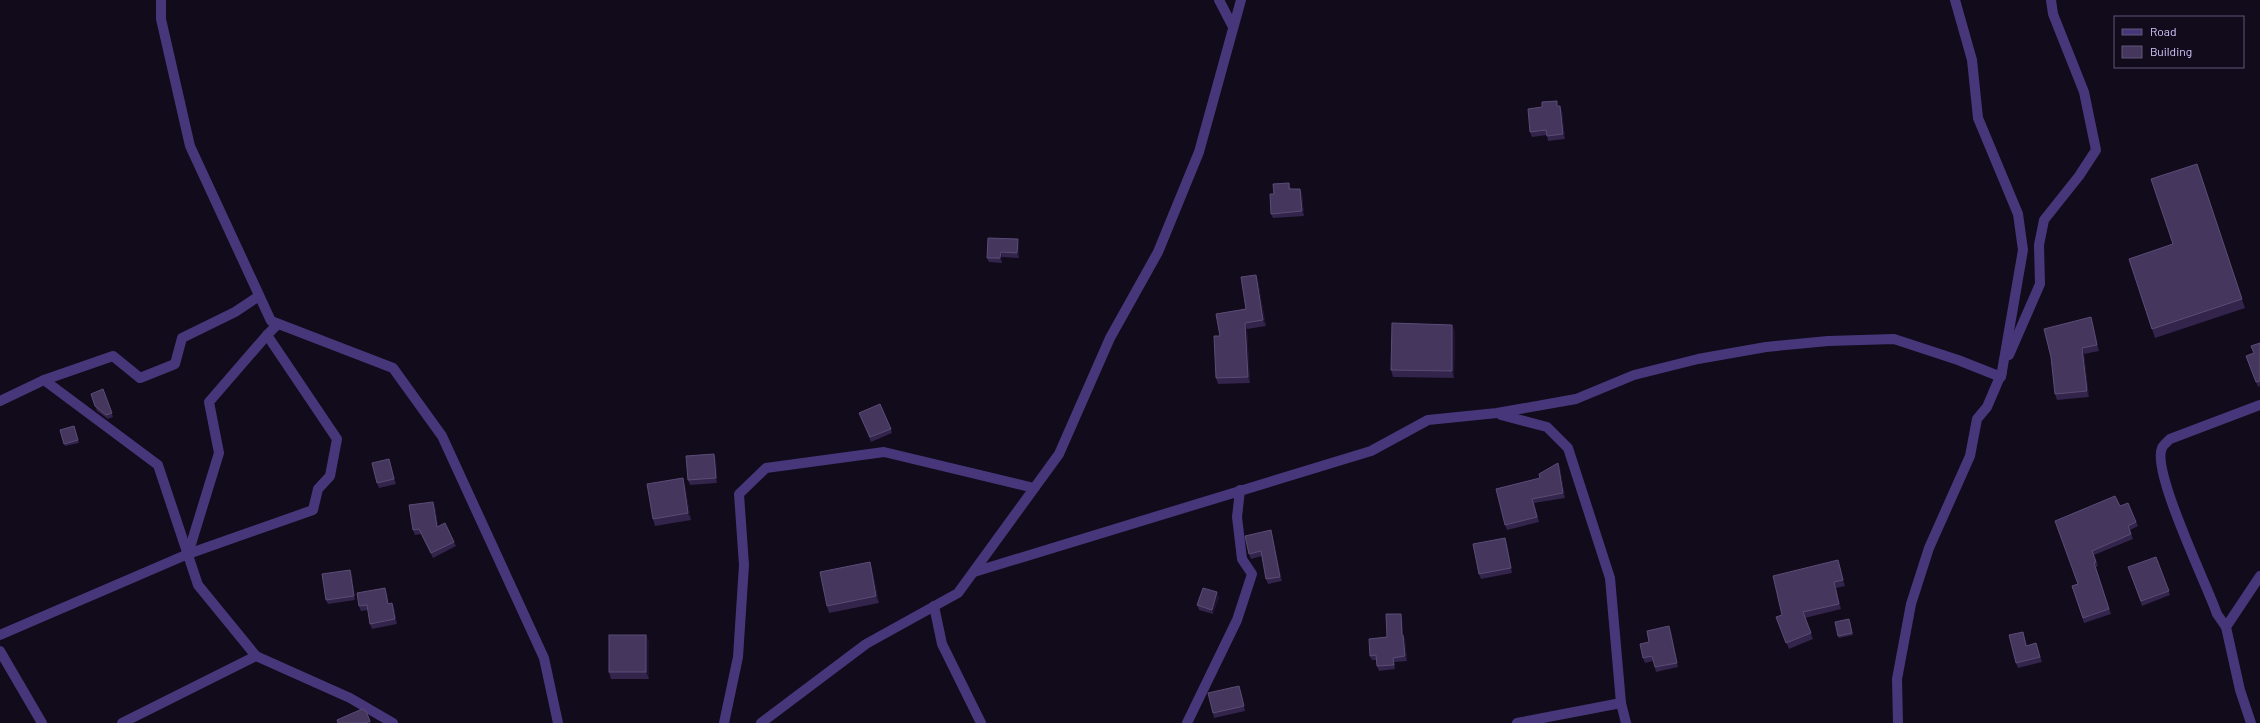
<svg xmlns="http://www.w3.org/2000/svg" width="2260" height="723" font-family="Barlow,sans-serif">
	<rect width="100%" height="100%" fill="#110b1c"/>
	<g fill="none" stroke-linecap="round" stroke-linejoin="round">
		<g stroke="#47377a" stroke-width="10">
			<polyline points="161,0 161,19 190,146 271,321 393,368 442,436 544,658 558,723"/>
			<polyline points="1219,0 1233,27"/>
			<polyline points="2009,355 2040,284 2039,245 2044,220 2079,176 2096,150 2084,92 2053,14 2051,0"/>
			<polyline points="44,380 158,465 198,585 256,656 122,723"/>
			<polyline points="0,401 44,380 113,356 140,378 175,364 182,338 235,312 259,296"/>
			<polyline points="1501,415 1547,427 1568,448 1610,578 1621,703 1626,723"/>
			<polyline points="188,554 219,453 209,402 267,335"/>
			<polyline points="974,572 1371,451 1428,420 1497,413 1576,399 1634,375 1698,359 1766,347 1828,341 1894,339 1958,360 2001,377 2023,250 2018,214 1978,118 1972,60 1955,0"/>
			<polyline points="934,606 942,644 981,723"/>
			<path d="M 2226,627 L 2217,614 C 2207,585 2151,470 2162,448 C 2163,445 2168,441 2170,439 L 2260,405"/>
			<polyline points="0,635 188,554 313,510 318,489 330,476 337,439 267,335 278,324"/>
			<polyline points="0,651 42,723"/>
			<polyline points="256,656 350,698 393,723"/>
			<polyline points="724,723 738,657 744,565 739,494 766,468 884,452 1034,488"/>
			<polyline points="761,723 866,644 958,593 1059,454 1110,338 1158,252 1199,152 1241,0"/>
			<polyline points="1187,723 1237,620 1252,574 1242,559 1237,517 1240,490"/>
			<polyline points="1517,723 1621,703"/>
			<polyline points="1898,723 1897,679 1911,604 1929,548 1970,456 1977,419 1987,407 2002,372"/>
			<polyline points="2251,723 2240,690 2226,627 2260,576"/>
		</g>
	</g>
	<g fill="#32244a">
		<polygon points="1559,106 1562,111 1565,139 1548,141 1547,135 1532,137 1530,132"/>
		<polygon points="2200,173 2245,308 2155,338 2152,329 2173,244"/>
		<polygon points="1289,183 1291,189 1300,189 1302,193 1304,216 1273,218 1271,214 1274,194"/>
		<polygon points="1019,244 1019,258 1002,257 1002,263 989,262 987,258"/>
		<polygon points="1256,275 1258,281 1266,326 1247,329 1250,383 1218,384 1216,378 1220,336 1246,309"/>
		<polygon points="2091,317 2093,324 2099,351 2084,354 2089,397 2057,400 2055,394 2051,357"/>
		<polygon points="1452,325 1455,332 1454,378 1393,377 1391,370"/>
		<polygon points="2260,343 2260,386 2258,387 2246,356 2254,353"/>
		<polygon points="103,389 113,417 108,419 97,411 91,394"/>
		<polygon points="861,418 891,429 892,433 871,442"/>
		<polygon points="74,426 79,443 65,446 60,430"/>
		<polygon points="389,459 396,484 379,488 377,483"/>
		<polygon points="716,459 717,483 690,485 688,480"/>
		<polygon points="1558,463 1560,468 1565,498 1534,503 1539,522 1507,530 1505,525 1540,478"/>
		<polygon points="683,478 685,486 691,520 655,526 653,519"/>
		<polygon points="2115,496 2120,506 2128,503 2138,526 2130,530 2133,539 2094,555 2098,566 2096,567 2111,614 2084,623 2072,586 2078,584"/>
		<polygon points="435,506 438,526 454,542 456,546 433,558 421,534 415,535 413,530"/>
		<polygon points="1271,530 1272,535 1282,581 1268,584 1266,579 1262,556 1251,559 1249,554"/>
		<polygon points="1505,538 1507,543 1512,573 1481,579 1479,574"/>
		<polygon points="2156,557 2170,595 2142,606 2128,567"/>
		<polygon points="870,562 872,569 879,603 829,613 827,606"/>
		<polygon points="1840,566 1845,586 1836,588 1841,609 1805,618 1813,639 1789,649 1776,617 1782,615"/>
		<polygon points="350,570 352,575 355,600 328,604 326,600"/>
		<polygon points="387,593 388,604 392,603 394,608 397,624 372,629 370,624 368,610 361,611 359,606"/>
		<polygon points="1219,597 1213,614 1199,610 1197,605"/>
		<polygon points="1401,614 1402,618 1403,635 1405,639 1407,661 1394,662 1395,669 1379,671 1377,666 1377,660 1372,660 1370,656 1387,637"/>
		<polygon points="1850,621 1853,635 1839,638 1838,636"/>
		<polygon points="1669,626 1671,631 1678,667 1656,672 1653,661 1645,663 1643,658 1649,642"/>
		<polygon points="2023,632 2027,646 2036,643 2042,662 2018,668 2016,663"/>
		<polygon points="646,635 649,642 649,679 611,679 609,672"/>
		<polygon points="1241,691 1245,711 1214,718 1213,713"/>
		<polygon points="366,711 371,723 338,723"/>
	</g>
	<g fill="#1e132f">
		<polygon points="1560,106 1562,111 1565,139 1563,134"/>
		<polygon points="1300,189 1302,193 1304,216 1302,211"/>
		<polygon points="1018,239 1019,244 1019,258 1017,253"/>
		<polygon points="1001,252 1002,257 1002,263 1000,258"/>
		<polygon points="1256,275 1258,281 1266,326 1263,320"/>
		<polygon points="2091,317 2093,324 2099,351 2097,345"/>
		<polygon points="1245,323 1247,329 1250,383 1248,377"/>
		<polygon points="1452,325 1455,332 1454,378 1452,371"/>
		<polygon points="2082,348 2084,354 2089,397 2087,391"/>
		<polygon points="714,454 716,459 717,483 716,478"/>
		<polygon points="389,459 391,464 396,484 394,479"/>
		<polygon points="1558,463 1560,468 1565,498 1563,493"/>
		<polygon points="683,478 685,486 691,520 688,513"/>
		<polygon points="433,502 435,506 439,532 437,527"/>
		<polygon points="1271,530 1272,535 1282,581 1280,577"/>
		<polygon points="1505,538 1507,543 1512,573"/>
		<polygon points="1838,560 1840,566 1845,586 1843,580"/>
		<polygon points="870,562 872,569 879,603 876,596"/>
		<polygon points="350,570 352,575 355,600 354,596"/>
		<polygon points="1834,582 1836,588 1841,609 1839,604"/>
		<polygon points="385,588 387,593 389,609 388,604"/>
		<polygon points="1217,592 1219,597 1213,614 1212,610"/>
		<polygon points="392,603 394,608 397,624 395,619"/>
		<polygon points="1401,614 1402,618 1403,640 1402,635"/>
		<polygon points="1669,626 1671,631 1678,667 1677,663"/>
		<polygon points="646,635 649,642 649,679 646,672"/>
		<polygon points="1403,635 1405,639 1407,661 1405,656"/>
		<polygon points="1239,686 1241,691 1245,711 1244,706"/>
	</g>
	<g fill="#44365d" stroke="#5b4c76">
		<polygon points="1557,101 1557,106 1560,106 1563,134 1547,136 1546,130 1530,132 1528,109 1542,107 1542,102"/>
		<polygon points="2197,164 2242,299 2152,329 2129,259 2173,244 2151,179"/>
		<polygon points="1289,183 1289,189 1300,189 1302,211 1271,214 1270,194 1274,194 1273,184"/>
		<polygon points="988,238 1018,239 1017,253 1001,252 1000,258 987,258"/>
		<polygon points="1256,275 1263,320 1245,323 1248,377 1216,378 1214,336 1220,336 1216,314 1246,309 1241,277"/>
		<polygon points="2091,317 2097,345 2082,348 2087,391 2055,394 2051,357 2044,329"/>
		<polygon points="1392,323 1452,325 1452,371 1391,370"/>
		<polygon points="2260,343 2260,381 2256,382 2246,356 2254,353 2251,346"/>
		<polygon points="103,389 112,413 106,415 95,406 91,394"/>
		<polygon points="880,404 891,429 870,437 859,413"/>
		<polygon points="74,426 78,440 64,444 60,430"/>
		<polygon points="714,454 716,478 688,480 686,456"/>
		<polygon points="389,459 394,479 377,483 372,463"/>
		<polygon points="1558,463 1563,493 1532,499 1537,517 1505,525 1496,489 1540,478 1539,474"/>
		<polygon points="683,478 688,513 653,519 647,484"/>
		<polygon points="2115,496 2120,506 2128,503 2136,522 2128,526 2131,534 2092,551 2096,562 2094,563 2109,609 2083,618 2072,586 2078,584 2055,521"/>
		<polygon points="433,502 437,527 445,523 454,542 431,553 419,529 413,530 409,505"/>
		<polygon points="1271,530 1280,577 1266,579 1261,551 1249,554 1245,536"/>
		<polygon points="1505,538 1511,568 1479,574 1473,544"/>
		<polygon points="2156,557 2169,591 2141,601 2128,567"/>
		<polygon points="1838,560 1843,580 1834,582 1839,604 1803,612 1811,633 1786,643 1776,617 1782,615 1773,576"/>
		<polygon points="870,562 876,596 827,606 820,572"/>
		<polygon points="350,570 354,596 326,600 322,574"/>
		<polygon points="385,588 388,604 392,603 395,619 370,624 367,605 359,606 357,593"/>
		<polygon points="1203,588 1217,592 1212,610 1197,605"/>
		<polygon points="1386,614 1401,614 1402,635 1403,635 1405,656 1393,658 1394,665 1377,666 1376,655 1370,656 1369,639 1387,637"/>
		<polygon points="1849,619 1852,633 1838,636 1835,622"/>
		<polygon points="1669,626 1677,663 1655,667 1652,656 1643,658 1640,644 1649,642 1647,631"/>
		<polygon points="2023,632 2026,646 2036,643 2040,657 2016,663 2009,635"/>
		<rect x="609" y="635" width="37" height="37"/>
		<polygon points="1239,686 1244,706 1213,713 1208,693"/>
		<polygon points="362,709 366,711 370,721 365,723 338,723 337,720"/>
	</g>
	<rect x="2114" y="16" width="130" height="52" fill="#110b1c" stroke="#615676"/>
	<rect x="2122" y="29" width="20" height="6" fill="#47377a" stroke="#615676"/>
	<text x="2150" y="36" font-size="12" fill="#d8c7fe">Road</text>
	<rect x="2122" y="46" width="20" height="12" fill="#44365d" stroke="#615676"/>
	<text x="2150" y="56" font-size="12" fill="#d8c7fe">Building</text>
</svg>
